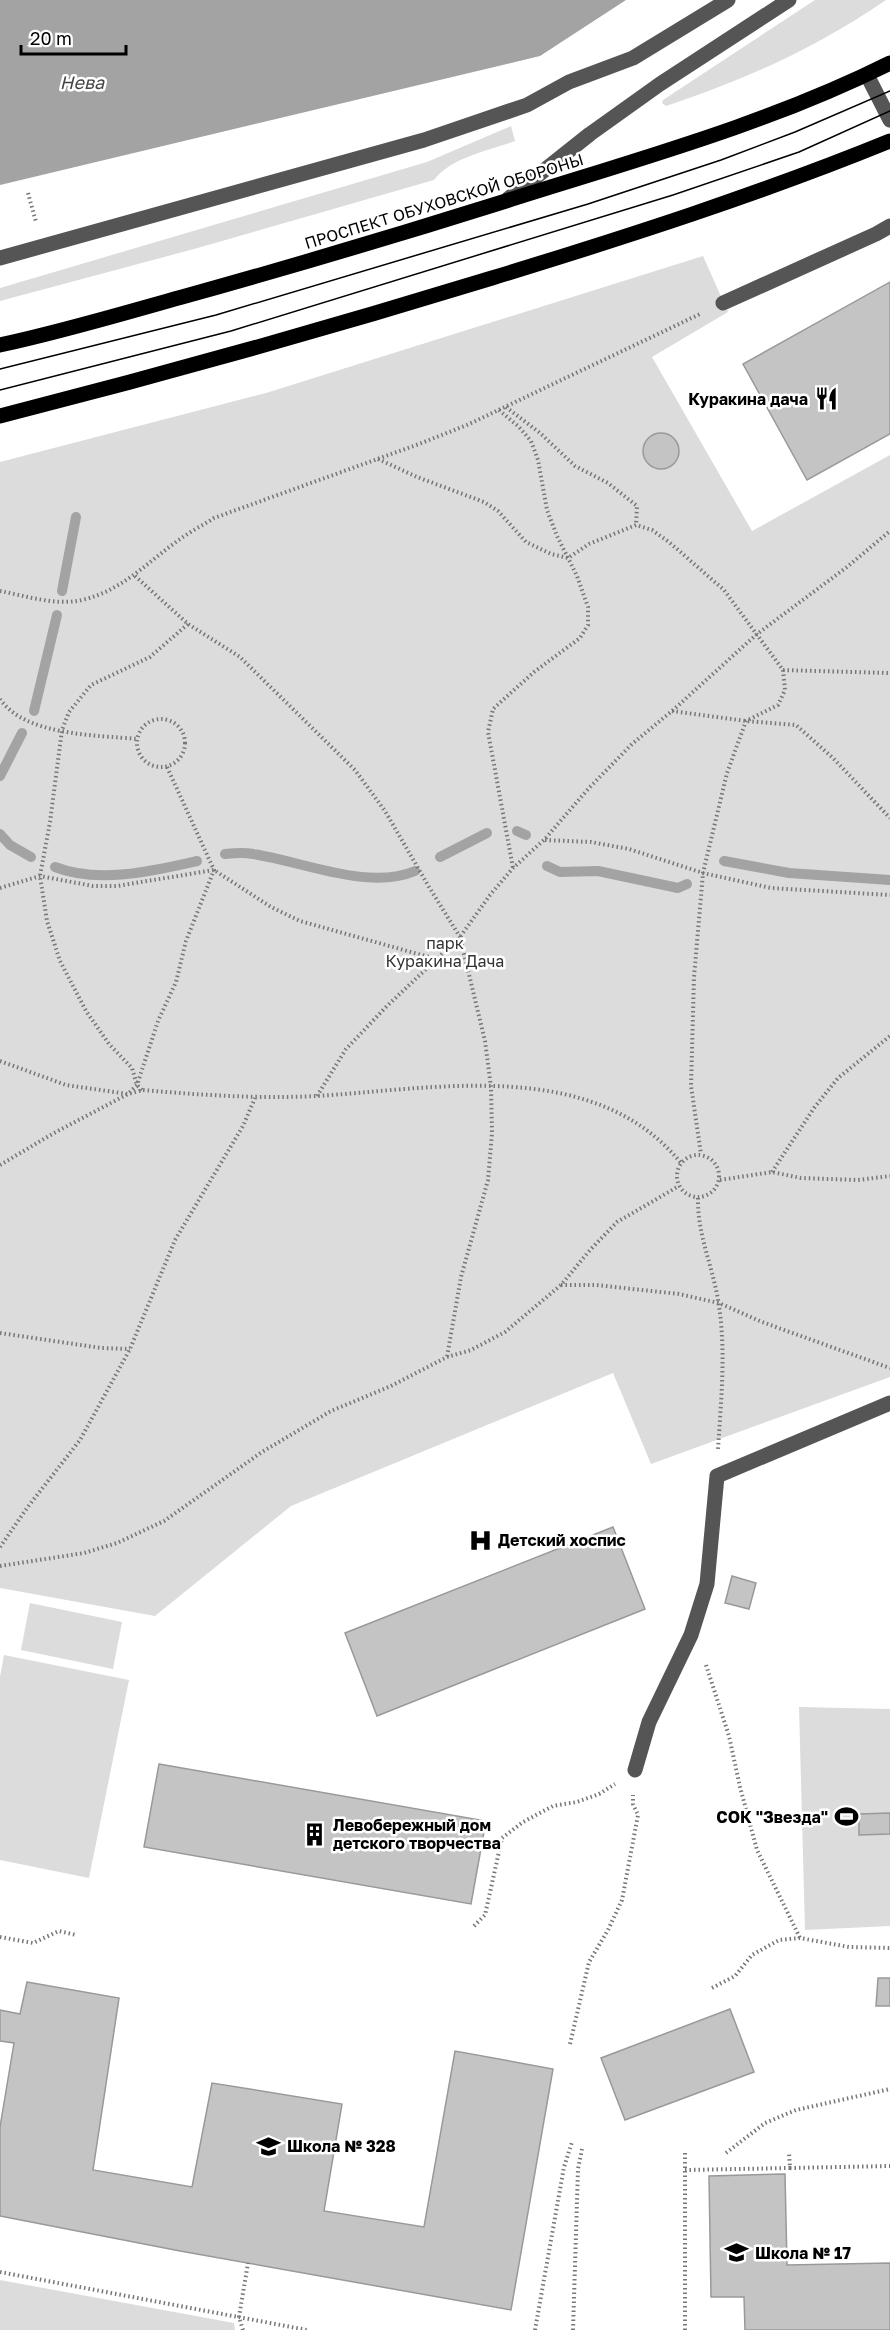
<svg xmlns="http://www.w3.org/2000/svg" width="890" height="2330" font-family="'Golos Text',sans-serif">
	<rect width="100%" height="100%" fill="#fff"/>
	<g fill="#dcdcdc">
		<path d="M 815,0 L 886,0 C 814,49 749,78 666,106 L 662,103 L 663,100 Z"/>
		<path d="M 511,126 L 515,141 C 488,151 452,157 434,180 L 194,249 L 0,301 L 0,288 L 427,162 Z"/>
		<polygon points="703,256 728,312 652,357 752,531 890,455 890,1377 651,1464 613,1373 291,1506 155,1616 0,1588 0,462 266,393"/>
		<polygon points="30,1603 122,1622 113,1669 21,1650"/>
		<polygon points="4,1655 129,1680 89,1878 0,1860 0,1677"/>
		<polygon points="799,1707 890,1709 890,1926 805,1930"/>
		<polygon points="0,2280 234,2323 235,2330 0,2330"/>
	</g>
	<polygon fill="#a3a3a3" points="0,0 626,0 540,56 0,185"/>
	<g fill="none" stroke-linecap="round" stroke-linejoin="round">
		<g stroke="#a3a3a3" stroke-width="10">
			<polyline points="62,591 76,517"/>
			<polyline points="34,711 57,615"/>
			<polyline points="0,776 22,733"/>
			<polyline points="517,831 526,835"/>
			<polyline points="0,834 10,845 31,857"/>
			<path d="M 225,854 C 234,853 244,852 253,854 C 301,861 368,891 415,871"/>
			<polyline points="440,857 487,833"/>
			<polyline points="724,861 789,873 890,880"/>
			<polyline points="547,866 560,872 598,871 678,888 687,884"/>
			<path d="M 55,867 C 98,884 153,871 197,861"/>
		</g>
	</g>
	<g fill="#c4c4c4" stroke="#999" stroke-width="1.5">
		<polygon points="890,282 890,434 807,480 743,364"/>
		<circle cx="661" cy="451" r="18"/>
		<polygon points="613,1527 645,1609 377,1716 345,1633"/>
		<polygon points="732,1576 756,1583 749,1609 725,1603"/>
		<polygon points="159,1764 486,1821 471,1904 144,1847"/>
		<polygon points="890,1813 890,1834 859,1835 859,1814"/>
		<polygon points="878,1978 890,1978 890,2006 876,2006"/>
		<polygon points="27,1982 119,1998 93,2170 192,2187 212,2083 342,2104 324,2211 424,2227 455,2051 553,2069 511,2310 180,2251 0,2216 0,2127 14,2043 0,2041 0,2010 20,2014"/>
		<polygon points="730,2009 754,2072 625,2120 601,2058"/>
		<polygon points="785,2174 787,2265 890,2263 890,2330 745,2330 744,2297 711,2297 709,2176"/>
	</g>
	<g fill="none" stroke-linecap="round" stroke-linejoin="round">
		<g stroke="#777" stroke-width="4" stroke-dasharray="1.5 3" stroke-linecap="butt">
			<polyline points="28,193 36,222"/>
			<polyline points="506,407 540,433 575,466 608,483 637,506 636,525"/>
			<polyline points="499,410 519,427 531,441 538,460 547,510 557,536 577,576 588,607 588,625 580,638 534,672 493,709 488,732 513,868"/>
			<polyline points="378,459 417,477 484,502 498,511 526,542 551,554 568,558 589,544 636,525 652,530 669,542 724,590 783,670 785,690 778,705 746,721 727,773 703,873 694,977 691,1086 701,1154"/>
			<polyline points="135,576 188,624 240,657 355,770 385,811 429,887 460,937 485,1041 491,1087 492,1133 488,1180 461,1277 447,1357"/>
			<path d="M 0,591 C 26,596 56,606 82,600 C 125,590 151,558 186,535 C 195,529 205,524 214,518 L 419,444 L 467,425 L 700,314"/>
			<polyline points="783,670 890,673"/>
			<path d="M 0,699 C 25,736 97,735 137,739"/>
			<polyline points="672,711 746,721 796,725 833,758 890,818"/>
			<circle cx="161" cy="743" r="24"/>
			<polyline points="545,840 591,842 629,849 703,873 771,888 890,895"/>
			<polyline points="0,888 40,876 93,886 117,886 214,870 271,907 300,921 436,959"/>
			<path d="M 0,1061 L 66,1085 L 128,1094 L 143,1090 C 201,1095 258,1099 316,1096 C 435,1089 594,1056 681,1163"/>
			<polyline points="142,1090 137,1085 132,1068 109,1044 86,1011 60,961 47,921 40,876 50,822 62,730 69,712 91,685 150,657 188,624"/>
			<polyline points="317,1096 346,1049 387,1006 460,937 490,895 513,868 544,840 589,788 632,744 672,711 757,634 847,567 890,531"/>
			<circle cx="698" cy="1176" r="21"/>
			<polyline points="0,1165 54,1133 128,1094 137,1085 158,1021 176,982 186,941 214,870 167,767"/>
			<polyline points="772,1172 814,1108 838,1078 890,1036"/>
			<polyline points="720,1180 772,1172 801,1178 858,1180 890,1176"/>
			<path d="M 698,1198 C 697,1235 714,1269 719,1306 C 726,1353 721,1401 718,1449"/>
			<polyline points="561,1285 596,1285 679,1294 719,1303 762,1322 890,1368"/>
			<polyline points="0,1333 101,1348 130,1349"/>
			<polyline points="0,1547 27,1508 80,1440 130,1349 175,1240 243,1126 255,1098"/>
			<polyline points="0,1566 84,1553 117,1543 164,1521 262,1452 331,1411 391,1386 447,1357 471,1350 505,1332 561,1285 590,1250 617,1222 679,1186"/>
			<polyline points="706,1665 729,1736 740,1787 757,1850 800,1938"/>
			<polyline points="474,1926 485,1915 502,1838 523,1822 553,1806 577,1802 599,1794 615,1784"/>
			<polyline points="0,1937 33,1943 59,1931 76,1935"/>
			<polyline points="712,1988 735,1976 752,1955 779,1940 800,1938 849,1947 890,1948"/>
			<polyline points="570,2044 589,1962 608,1930 622,1900 638,1815 633,1804 633,1795"/>
			<polyline points="726,2153 765,2123 796,2110 890,2089"/>
			<polyline points="790,2168 890,2166"/>
			<polyline points="685,2170 790,2168 789,2153"/>
			<polyline points="0,2272 307,2330"/>
			<polyline points="243,2330 239,2317 248,2263"/>
			<polyline points="535,2330 564,2167 572,2142"/>
			<polyline points="573,2330 578,2169 582,2149"/>
			<polyline points="685,2330 685,2153"/>
		</g>
		<g stroke="#555" stroke-width="15">
			<polyline points="867,75 890,120"/>
			<polyline points="508,199 590,134 660,84 789,0"/>
			<polyline points="0,258 424,140 527,105 569,82 633,58 728,0"/>
			<polyline points="723,303 876,234 890,226"/>
			<polyline points="635,1770 649,1722 691,1635 707,1584 717,1476 890,1403"/>
		</g>
		<g stroke="#000" stroke-width="15">
			<path d="M 0,345 C 61,332 121,314 182,297 C 290,267 398,235 506,201 C 635,160 768,124 890,63"/>
			<path d="M 0,416 C 165,374 329,328 492,278 C 626,237 760,194 890,141"/>
		</g>
		<g stroke="#000" stroke-width="1.5">
			<polyline points="0,369 216,315 588,204 721,160 795,132 890,91"/>
			<polyline points="0,390 231,331 673,195 799,152 890,111"/>
		</g>
	</g>
	<defs>
		<symbol id="restaurant-bare" viewBox="-9 -9 18 18"><path d="M-5-6h1v4h1v-4h1v4h1v-4h1v5L-1.5 .5V6h-2V.5L-5-1ZM5-6V6H3V1.5H1.5Q1.5-4 5-6Z" fill="#000" stroke="#fff" stroke-width="2.5" paint-order="stroke"/></symbol>
		<symbol id="hospital-bare" viewBox="-9 -9 18 18"><path d="M-5-5h3v3.5h4V-5h3V5h-3V1.5h-4V5h-3Z" fill="#000" stroke="#fff" stroke-width="2.5" paint-order="stroke"/></symbol>
		<symbol id="stadium-bare" viewBox="-9 -9 18 18"><path d="M0-5a6.5 5 0 1 0 0 10a6.5 5 0 1 0 0-10ZM-3.5-1.8h7v3.6h-7Z" fill="#000" stroke="#fff" stroke-width="2.5" paint-order="stroke"/></symbol>
		<symbol id="building-bare" viewBox="-9 -9 18 18"><path d="M-4-6H4V6H1V3H-1V6H-4ZM-2.5-4.3h1.7v1.8h-1.7ZM.8-4.3h1.7v1.8H.8ZM-2.5-1h1.7V.8h-1.7ZM.8-1h1.7V.8H.8Z" fill="#000" stroke="#fff" stroke-width="2.5" paint-order="stroke"/></symbol>
		<symbol id="school-bare" viewBox="-9 -9 18 18"><path d="M0-5L7-2L0 1L-7-2ZM-4 1L0 2.5L4 1V4Q0 6-4 4Z" fill="#000" stroke="#fff" stroke-width="2.5" paint-order="stroke"/></symbol>
	</defs>
	<g fill-rule="evenodd">
		<use href="#restaurant-bare" x="810" y="382" width="33" height="33"/>
		<use href="#hospital-bare" x="464" y="1524" width="33" height="33"/>
		<use href="#stadium-bare" x="830" y="1800" width="33" height="33"/>
		<use href="#building-bare" x="298" y="1818" width="33" height="33"/>
		<use href="#school-bare" x="252" y="2130" width="33" height="33"/>
		<use href="#school-bare" x="720" y="2236" width="33" height="33"/>
	</g>
	<g text-anchor="middle" dominant-baseline="central" stroke-width="5" stroke-linejoin="round" paint-order="stroke">
		<g font-size="16" fill="#000" stroke="#fff">
			<text transform="translate(444 201) rotate(-17)">ПРОСПЕКТ ОБУХОВСКОЙ ОБОРОНЫ</text>
		</g>
		<g font-size="16" font-weight="bold" fill="#000" stroke="#fff" text-anchor="start">
			<text x="808" y="399" text-anchor="end">Куракина дача</text>
			<text x="498" y="1540">Детский хоспис</text>
			<text x="828" y="1817" text-anchor="end">СОК "Звезда"</text>
			<text x="333" y="1825">Левобережный дом<tspan x="333" dy="18">детского творчества</tspan></text>
			<text x="287" y="2146">Школа № 328</text>
			<text x="755" y="2253">Школа № 17</text>
		</g>
		<g font-size="16" fill="#333" stroke="#fff">
			<text x="445" y="943">парк<tspan x="445" dy="18">Куракина Дача</tspan></text>
		</g>
		<g font-size="18" font-style="italic" fill="#444" stroke="#fff">
			<text x="82" y="82">Нева</text>
		</g>
	</g>
	<path d="M21 45v9h105v-9" fill="none" stroke="#000000" stroke-width="3"/>
	<text x="30" y="45" font-size="18" fill="#000000" stroke="#ffffff" stroke-width="4.5" paint-order="stroke">20 m</text>
</svg>
